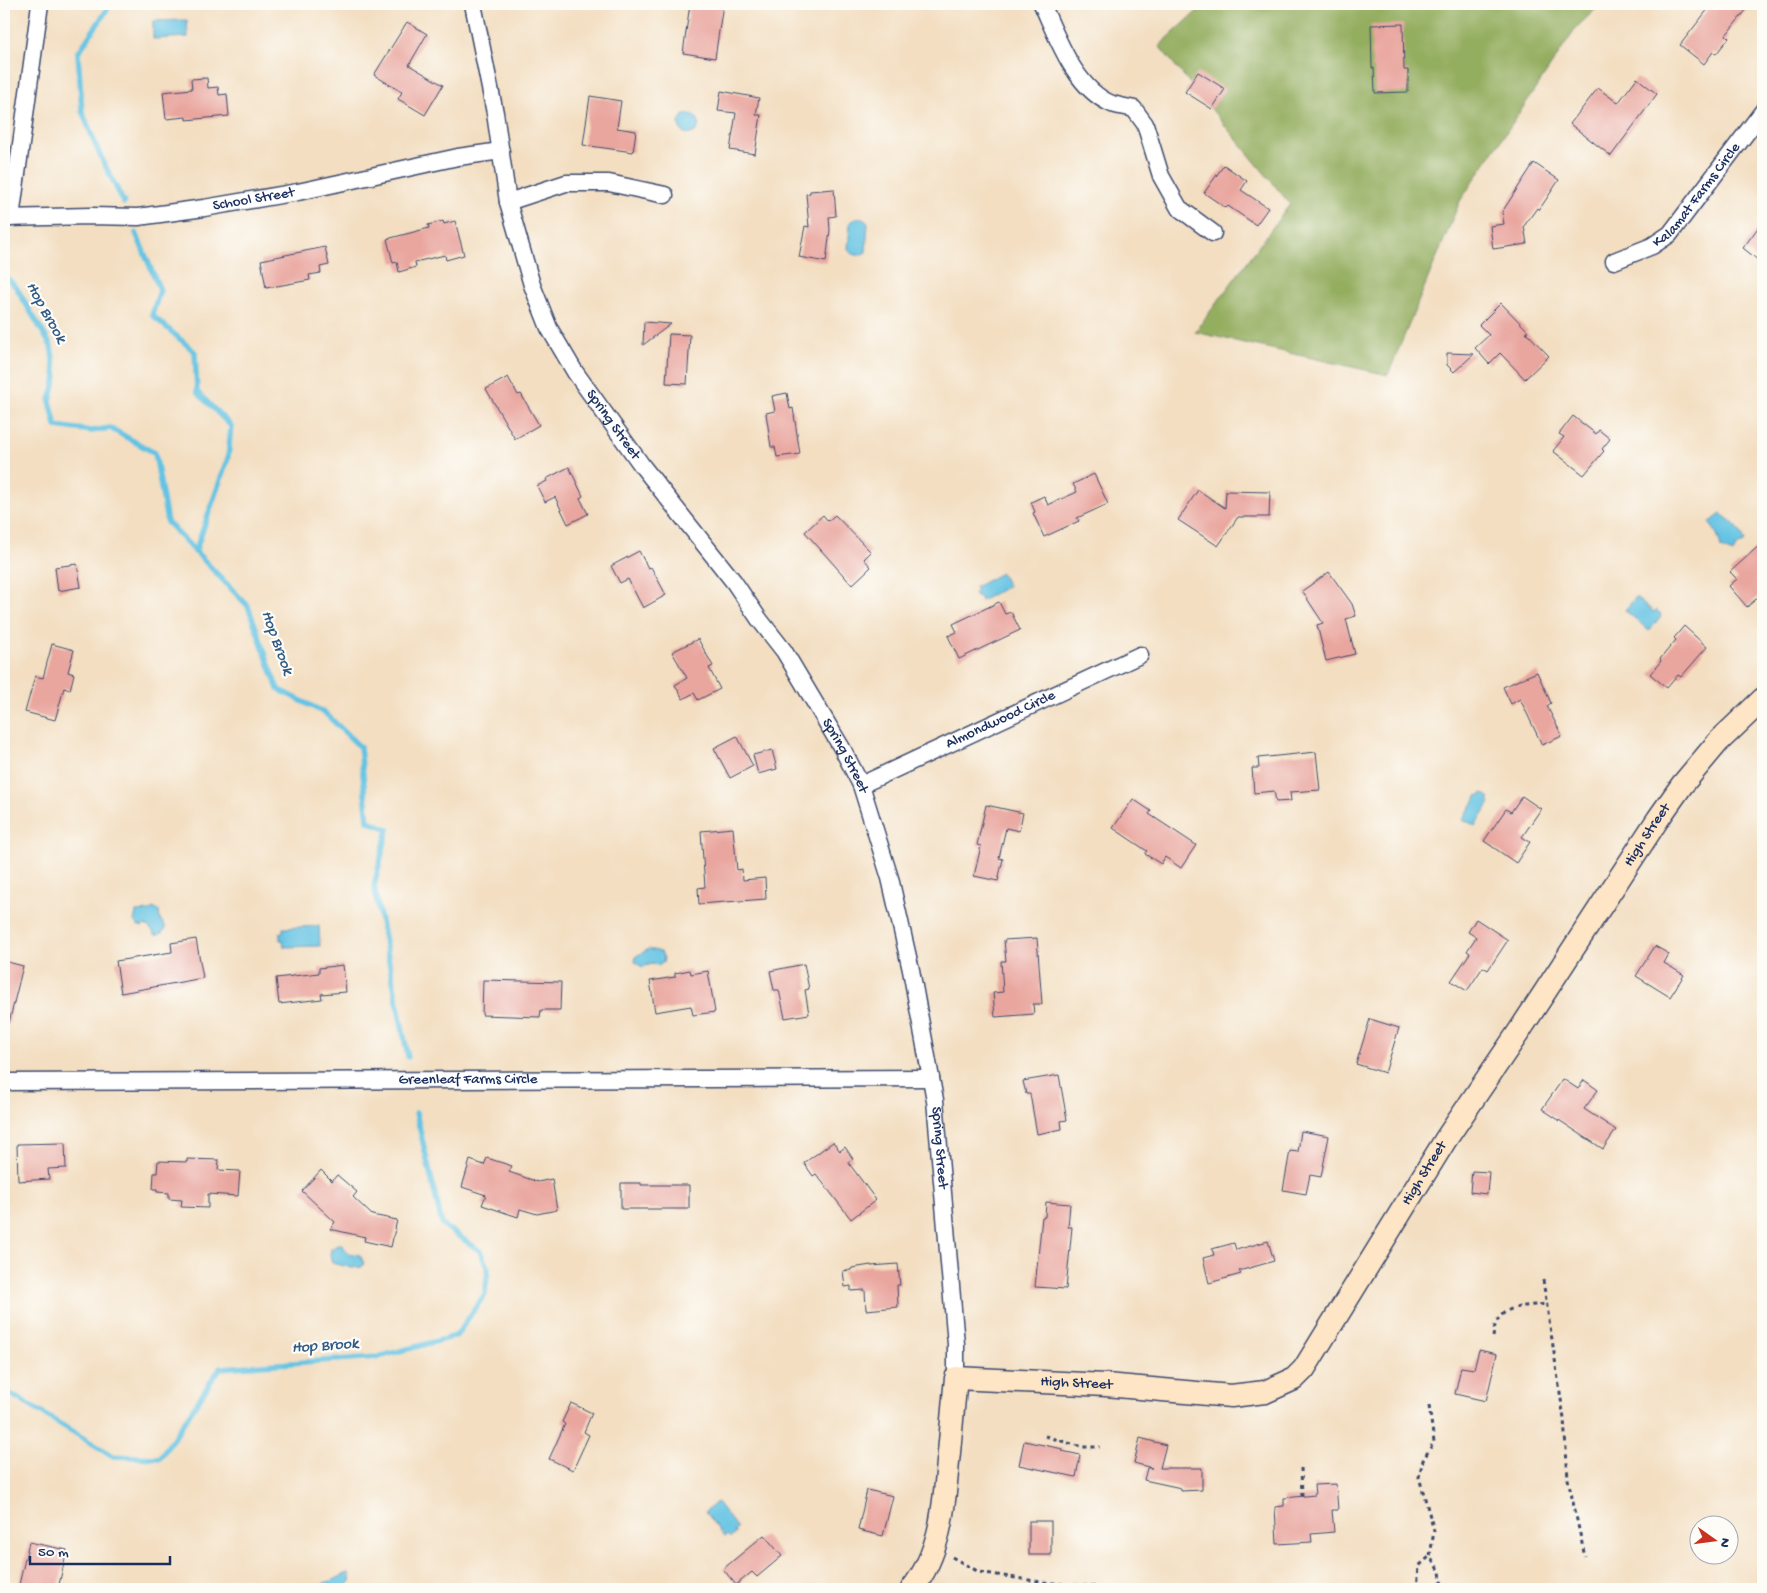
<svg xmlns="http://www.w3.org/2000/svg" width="1767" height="1593" font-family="'Gochi Hand',sans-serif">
	<rect width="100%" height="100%" fill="#fdfcf7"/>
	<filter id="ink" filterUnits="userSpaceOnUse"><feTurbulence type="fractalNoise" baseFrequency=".02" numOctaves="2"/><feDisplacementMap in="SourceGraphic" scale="10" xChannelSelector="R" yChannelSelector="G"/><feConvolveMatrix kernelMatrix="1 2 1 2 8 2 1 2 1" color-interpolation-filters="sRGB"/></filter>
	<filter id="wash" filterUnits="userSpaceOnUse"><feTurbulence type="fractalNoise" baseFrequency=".0096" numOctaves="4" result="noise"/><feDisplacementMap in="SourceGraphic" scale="20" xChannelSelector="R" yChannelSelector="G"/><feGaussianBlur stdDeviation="1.12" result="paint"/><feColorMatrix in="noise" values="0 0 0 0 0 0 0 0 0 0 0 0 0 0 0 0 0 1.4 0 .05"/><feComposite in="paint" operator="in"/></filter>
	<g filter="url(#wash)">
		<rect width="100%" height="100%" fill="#f3dec1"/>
		<polygon fill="#94ae60" stroke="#586e5f" points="1205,4 1601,4 1577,27 1460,201 1388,375 1195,332 1290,204 1159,46"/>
		<g fill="#64c3e3" stroke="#4079a0">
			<polygon points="187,20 188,37 153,39 153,21"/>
			<circle cx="689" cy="124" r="10"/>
			<path d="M 857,218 L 862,218 L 868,223 L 866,252 C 858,257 855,256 848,250 L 850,222 Z"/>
			<path d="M 1721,514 C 1733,522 1740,528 1745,542 L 1736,547 L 1733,553 L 1721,548 C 1719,536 1716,531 1709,523 Z"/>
			<polygon points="1001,573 1008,586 981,601 979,596 976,597 974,593 977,591 975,587"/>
			<polygon points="1636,597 1654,612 1656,610 1661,614 1660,616 1661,617 1649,631 1625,610"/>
			<polygon points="1483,793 1490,798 1488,801 1490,803 1475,826 1463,819 1478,795 1481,796"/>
			<polygon points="153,908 159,911 160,919 165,926 165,930 159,935 155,935 150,928 145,925 142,927 137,925 134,921 136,912 150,911"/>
			<polygon points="319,926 320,946 284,947 283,940 280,940 280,933 283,933 283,928"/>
			<polygon points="649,949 661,952 664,958 663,963 657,965 652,964 642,967 635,962 636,956"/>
			<polygon points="340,1244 344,1247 348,1253 360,1255 364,1263 362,1267 352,1268 332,1263 330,1254 331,1249"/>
			<polygon points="717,1502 737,1528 734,1531 736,1533 730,1538 727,1535 724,1537 705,1512"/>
			<path d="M 349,1573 L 351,1581 L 347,1587 L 338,1589 L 322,1589 L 324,1583 C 326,1582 329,1582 331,1581 C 337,1579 341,1575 349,1573 Z"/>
		</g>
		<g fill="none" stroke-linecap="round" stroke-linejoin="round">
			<g stroke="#64c3e3" stroke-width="5.5">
				<polyline points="111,4 78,53 82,111 99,153 124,203"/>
				<polyline points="136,233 160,290 152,315 195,352 197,392 231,426 228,458 195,552"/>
				<polyline points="4,275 16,287 51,346 56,378 50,401 56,426 92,431 110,428 155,453 167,522 248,606 278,689 325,713 360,747 368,821 388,829 374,886 408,1057"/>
				<polyline points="4,1390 113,1456 160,1458 220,1368 378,1357 456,1336 485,1294 488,1269 480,1251 442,1224 416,1113"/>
			</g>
		</g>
		<g id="blocks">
			<g fill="#e9a69f">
				<polygon points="690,4 723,4 715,58 683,53"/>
				<polygon points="1712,4 1751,4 1726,35 1729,38 1716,54 1713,52 1704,64 1680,45"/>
				<polygon points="407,22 427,34 409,65 443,85 425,115 398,99 402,92 374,75"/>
				<polygon points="1403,24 1404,70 1408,70 1408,92 1375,93 1374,68 1372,68 1371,25"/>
				<polygon points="1198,72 1225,89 1212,109 1185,92"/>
				<polygon points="207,78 208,88 218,87 219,95 227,94 229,116 186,120 186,117 166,119 163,92 192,89 191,79"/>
				<polygon points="1637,78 1657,94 1611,156 1570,124 1598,88 1618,103"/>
				<polygon points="721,91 759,98 756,115 761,115 755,154 730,150 736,113 718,111"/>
				<polygon points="590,96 621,101 617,128 636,131 633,152 583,145"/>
				<polygon points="1534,163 1559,180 1539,210 1537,208 1524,226 1527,244 1493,249 1490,226 1504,224 1502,212"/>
				<polygon points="1224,165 1247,181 1241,190 1268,208 1256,225 1228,206 1226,208 1204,193"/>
				<polygon points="834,189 836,216 829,217 830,230 826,262 799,257 805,226 809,227 806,194 810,193 810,191"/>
				<polygon points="443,221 444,224 455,221 464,255 446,260 445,255 415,262 416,267 399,272 397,262 393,263 387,239 429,228 428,225"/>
				<polygon points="1763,221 1763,264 1743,248"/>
				<polygon points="325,247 329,265 320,267 321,273 309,275 310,280 266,288 261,260"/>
				<polygon points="1501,303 1528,331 1526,332 1549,356 1525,379 1500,353 1489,364 1475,348 1489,335 1479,325"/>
				<polygon points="644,322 671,324 643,345"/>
				<polygon points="669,334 690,335 687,384 666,383"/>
				<polygon points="1447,353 1474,354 1454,372 1447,365"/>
				<polygon points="508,377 518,395 521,394 539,425 515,439 486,389"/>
				<polygon points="787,393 790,409 793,408 800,454 777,457 775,447 771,447 766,413 775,411 772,396"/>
				<polygon points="1573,416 1596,434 1599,430 1610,439 1602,449 1604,451 1584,475 1553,451 1564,437 1559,434"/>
				<polygon points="569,467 583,496 580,498 588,514 568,524 555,497 545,502 537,486 547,481 546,479"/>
				<polygon points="1094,474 1108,504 1077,518 1079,521 1044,537 1033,513 1035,512 1031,502 1044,496 1048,505 1077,492 1073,484"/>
				<polygon points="1198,490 1225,508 1226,491 1270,492 1269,517 1238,517 1218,546 1178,520"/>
				<polygon points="823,515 828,521 835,515 871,552 864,559 871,567 852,585 805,532"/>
				<polygon points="1763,542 1763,593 1747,607 1729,586 1737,579 1730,572"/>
				<polygon points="639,551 648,568 651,567 666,595 643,608 628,579 620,583 611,566"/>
				<polygon points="77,564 81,587 58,591 55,567"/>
				<polygon points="1329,572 1352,604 1356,616 1346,619 1355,654 1326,661 1317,625 1323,623 1302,591"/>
				<polygon points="999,602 1005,614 1011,612 1020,630 959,659 948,636 957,632 953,624"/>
				<polygon points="1684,626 1707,647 1681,677 1678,675 1667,688 1650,674 1661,661 1660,659 1676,640 1674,638"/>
				<polygon points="698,639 713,666 709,668 720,689 698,700 694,693 683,699 675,685 687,678 672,652"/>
				<polygon points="52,644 74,650 68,672 74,674 70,690 64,688 55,720 25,712 35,676 43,678"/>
				<polygon points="1537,672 1551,703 1547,706 1562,736 1542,745 1520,699 1511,704 1503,687"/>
				<polygon points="737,736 753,766 730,778 714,748"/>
				<polygon points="772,750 777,769 758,774 753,755"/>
				<polygon points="1316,752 1320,790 1290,792 1291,801 1276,802 1274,791 1254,793 1252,768 1259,768 1258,758"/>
				<polygon points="1522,796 1541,809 1522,837 1530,842 1516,863 1484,841 1506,809 1511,812"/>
				<polygon points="1133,799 1151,811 1149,814 1196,845 1181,868 1165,857 1161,864 1145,854 1147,851 1113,828"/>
				<polygon points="986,805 1023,813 1019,831 1006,828 999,858 1003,859 998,881 974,876 981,846 977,845"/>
				<polygon points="733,828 737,870 742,869 743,880 765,878 766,899 699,904 698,888 705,887 701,831"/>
				<polygon points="1476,919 1508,940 1488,970 1483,967 1467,991 1451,981 1470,953 1467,951 1476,937 1468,932"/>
				<polygon points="1037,938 1042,1004 1033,1004 1034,1014 995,1017 993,993 1003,992 1001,961 1006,961 1004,940"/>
				<polygon points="196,939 203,978 121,993 116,961 172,952 171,943"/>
				<polygon points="1655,946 1669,954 1664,963 1684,975 1670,997 1636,976"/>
				<polygon points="4,961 23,966 9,1023 4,1023"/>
				<polygon points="804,964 809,989 805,990 809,1014 785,1018 779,990 774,990 770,971"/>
				<polygon points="343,965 346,992 321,994 322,999 279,1004 276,978 319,973 319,968"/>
				<polygon points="690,970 691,974 708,971 715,1012 693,1015 691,1006 655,1012 650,981 675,977 675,973"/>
				<polygon points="483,980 561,982 560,1010 541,1010 540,1017 482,1015"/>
				<polygon points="1370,1019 1399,1028 1385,1073 1356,1064"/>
				<polygon points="1059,1075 1067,1120 1061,1121 1062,1129 1037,1134 1030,1094 1026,1094 1023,1081"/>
				<polygon points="1563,1079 1578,1089 1584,1080 1598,1090 1584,1109 1616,1130 1603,1149 1542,1109"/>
				<polygon points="1301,1131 1329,1136 1321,1177 1310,1175 1306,1194 1283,1190 1290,1151 1298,1152"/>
				<polygon points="833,1142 840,1151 845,1147 853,1159 848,1162 876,1200 851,1219 816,1174 813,1176 804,1163"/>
				<polygon points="65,1143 66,1168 48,1169 49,1179 18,1181 17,1144"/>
				<polygon points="487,1158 512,1166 509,1172 538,1182 552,1179 557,1210 537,1214 520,1209 518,1217 482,1205 486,1195 462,1187 470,1160 484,1165"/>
				<polygon points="187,1159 219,1160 218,1170 240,1171 238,1196 208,1194 208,1208 181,1207 182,1200 169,1199 169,1193 157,1192 157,1189 153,1189 154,1173 157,1173 158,1161 187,1162"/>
				<polygon points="321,1170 332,1181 337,1175 357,1192 353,1197 372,1215 397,1220 391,1247 364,1241 365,1237 330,1229 335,1222 302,1191"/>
				<polygon points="1472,1171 1489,1172 1487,1194 1470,1192"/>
				<polygon points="621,1183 641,1183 641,1185 689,1185 689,1209 621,1209"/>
				<polygon points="1046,1202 1070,1204 1068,1227 1072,1227 1066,1289 1035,1287 1042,1217 1045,1217"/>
				<polygon points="1268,1241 1274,1261 1239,1271 1241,1274 1209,1283 1203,1258 1214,1255 1212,1249 1234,1243 1236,1250"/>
				<polygon points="898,1264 900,1285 897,1285 898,1307 866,1310 865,1290 851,1291 851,1286 845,1287 843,1271 851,1270 852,1268 871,1265 871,1266"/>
				<polygon points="1479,1350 1497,1354 1486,1401 1455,1394 1461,1367 1474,1369"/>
				<polygon points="571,1403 592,1413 584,1432 589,1435 573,1470 549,1459 565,1424 562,1422"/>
				<polygon points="1140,1438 1166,1445 1160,1468 1202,1468 1202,1490 1181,1491 1181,1488 1144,1480 1147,1468 1152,1468 1134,1463"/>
				<polygon points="1024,1441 1063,1449 1062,1451 1080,1455 1076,1477 1019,1465"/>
				<polygon points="1336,1484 1338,1510 1332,1510 1334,1532 1311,1534 1312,1542 1277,1544 1275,1507 1284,1506 1284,1498 1315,1495 1314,1485"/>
				<polygon points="867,1490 893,1496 883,1536 858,1530"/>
				<rect x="1029" y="1521" width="22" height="34"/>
				<polygon points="764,1535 782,1556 757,1577 752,1572 736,1585 723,1569"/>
				<polygon points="29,1542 67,1550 58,1589 18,1589"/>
			</g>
		</g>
	</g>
	<g filter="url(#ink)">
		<use href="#blocks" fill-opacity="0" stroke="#3b496d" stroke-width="1"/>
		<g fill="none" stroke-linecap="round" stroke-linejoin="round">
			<defs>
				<g id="street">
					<path id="s1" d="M 473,4 L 495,113 L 508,202 L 532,285 L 549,328 L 575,372 L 643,467 L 734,582 L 759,619 L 784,651 L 843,750 L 861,785 L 890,878 L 911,970 L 935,1100 L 956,1344 L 956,1378"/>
					<path d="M 1042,4 C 1057,37 1075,89 1112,104 C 1119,106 1127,107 1134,109 L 1145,124 L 1161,176 L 1179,208 L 1213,233"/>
					<polyline points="508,202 566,183 609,183 665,195"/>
					<path id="s2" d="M 4,218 L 91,216 L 138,217 L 204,208 L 298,192 L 458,157 L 501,151"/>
					<polyline points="11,218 40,4"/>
					<path id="s3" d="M 1614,261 L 1652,246 L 1670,234 L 1763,111"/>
					<path id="s4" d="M 861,785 L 1140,655"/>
					<path id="s5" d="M 4,1082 L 931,1078"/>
				</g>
				<g id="secondary">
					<path id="s6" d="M 912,1589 C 941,1553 944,1506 948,1462 C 951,1434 953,1406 956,1378 L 1106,1385 L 1231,1396 L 1265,1392 L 1294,1379 L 1304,1369 L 1446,1139 L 1518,1033 L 1658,819 L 1682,785 L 1718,742 L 1763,699"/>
				</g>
			</defs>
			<use href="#street" stroke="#3b496d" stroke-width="19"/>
			<use href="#secondary" stroke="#3b496d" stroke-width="25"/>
			<g stroke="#3b496d" stroke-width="3" stroke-dasharray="4 4" stroke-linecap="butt">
				<polyline points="1543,1280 1564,1419 1568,1479 1585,1557"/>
				<path d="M 1493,1337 C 1494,1332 1494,1326 1497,1321 C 1506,1304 1530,1306 1547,1304"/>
				<polyline points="1429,1406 1434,1442 1423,1460 1419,1477 1434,1531 1430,1556 1440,1571 1442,1589"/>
				<polyline points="1045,1436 1082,1447 1100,1447"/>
				<polyline points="1301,1468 1302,1496"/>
				<polyline points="952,1557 979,1572 1041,1582 1096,1587 1101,1589"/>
				<polyline points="1417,1589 1419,1566 1430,1556"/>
			</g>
			<use href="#street" stroke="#fff" stroke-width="16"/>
			<use href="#secondary" stroke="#fee5c5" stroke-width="22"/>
		</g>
	</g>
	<g text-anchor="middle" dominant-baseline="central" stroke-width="4.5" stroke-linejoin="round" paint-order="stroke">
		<g font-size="15" fill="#1b2f5e" stroke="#fdfcf7">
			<text stroke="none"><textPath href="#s3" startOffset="109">Kalamat Farms Circle</textPath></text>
			<text stroke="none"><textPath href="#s2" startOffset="251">School Street</textPath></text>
			<text stroke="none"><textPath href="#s1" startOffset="450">Spring Street</textPath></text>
			<text stroke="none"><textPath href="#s4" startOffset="154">Almondwood Circle</textPath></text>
			<text stroke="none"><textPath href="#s1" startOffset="855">Spring Street</textPath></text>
			<text stroke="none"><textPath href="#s6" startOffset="1209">High Street</textPath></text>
			<text stroke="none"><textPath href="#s5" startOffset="464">Greenleaf Farms Circle</textPath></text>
			<text stroke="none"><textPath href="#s1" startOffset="1260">Spring Street</textPath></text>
			<text stroke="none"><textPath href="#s6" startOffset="804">High Street</textPath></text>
			<text stroke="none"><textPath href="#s6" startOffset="339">High Street</textPath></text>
		</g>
		<g font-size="16" font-style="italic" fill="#315b86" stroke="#fdfcf7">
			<text transform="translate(45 313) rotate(61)">Hop Brook</text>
			<text transform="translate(276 643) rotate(70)">Hop Brook</text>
			<text transform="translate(325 1347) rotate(-4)">Hop Brook</text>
		</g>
	</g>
	<rect width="1767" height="1593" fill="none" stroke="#fdfcf7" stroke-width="20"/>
	<g transform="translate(1714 1540) rotate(104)"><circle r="24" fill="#fdfcf7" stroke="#a3aaba"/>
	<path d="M0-4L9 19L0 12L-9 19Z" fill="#c8321e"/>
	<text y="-8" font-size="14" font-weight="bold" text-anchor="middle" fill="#1b2f5e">N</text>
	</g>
	<path d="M30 1556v8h140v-8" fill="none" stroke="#1b2f5e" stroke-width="2.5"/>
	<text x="38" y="1556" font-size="15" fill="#1b2f5e" stroke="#fdfcf7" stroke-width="4" paint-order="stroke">50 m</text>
</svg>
